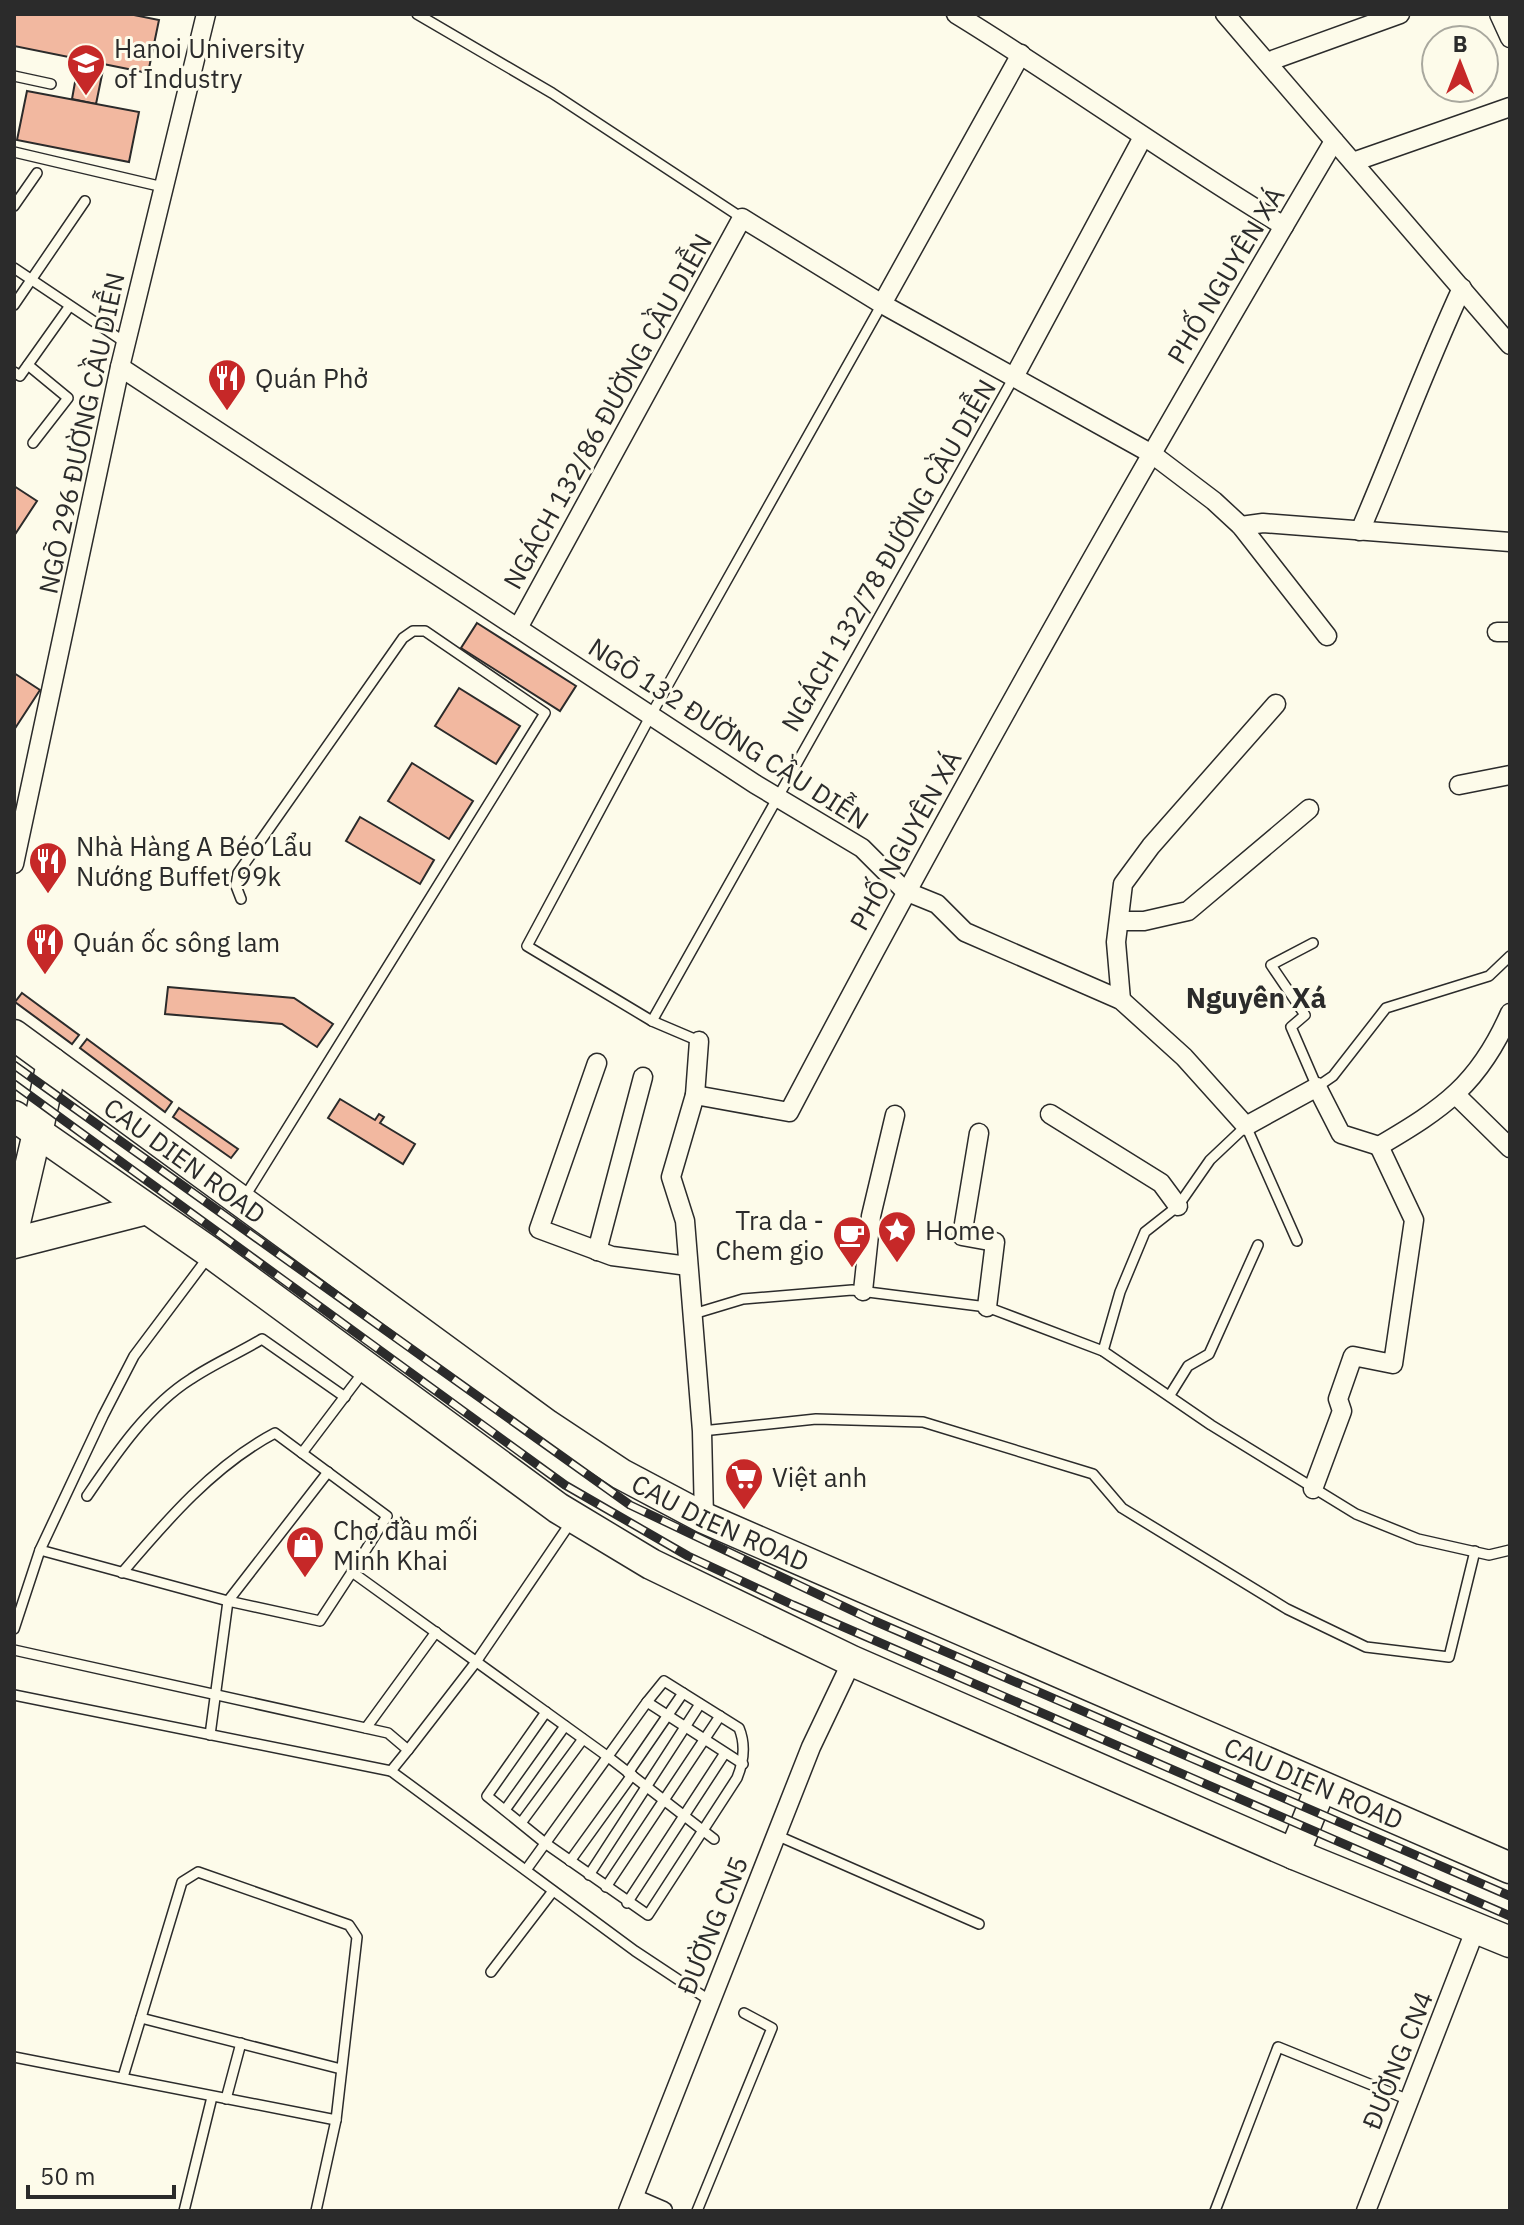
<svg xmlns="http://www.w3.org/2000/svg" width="1524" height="2225" font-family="'IBM Plex Sans',sans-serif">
	<rect width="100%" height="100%" fill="#fdfbea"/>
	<g fill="#f2b8a0" stroke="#2b2b2b" stroke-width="2">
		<polygon points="14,14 129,14 159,20 148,73 14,46"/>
		<polygon points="79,60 104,65 96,104 72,99"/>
		<polygon points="27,91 139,112 129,162 17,140"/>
		<polygon points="14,486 37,501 14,536"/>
		<polygon points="477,623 576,686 560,711 461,648"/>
		<polygon points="14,673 40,690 14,730"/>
		<polygon points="459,688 520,726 496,764 435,726"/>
		<polygon points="412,763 473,801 449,839 388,801"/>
		<polygon points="360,817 434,860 420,884 346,841"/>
		<polygon points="168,987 294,998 333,1024 317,1047 282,1024 165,1014"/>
		<polygon points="22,993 79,1035 72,1044 15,1002"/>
		<polygon points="87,1039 172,1102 165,1112 80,1048"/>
		<polygon points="340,1099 375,1120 379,1114 384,1117 380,1123 415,1144 403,1164 328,1118"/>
		<polygon points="179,1108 238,1149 231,1158 173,1117"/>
	</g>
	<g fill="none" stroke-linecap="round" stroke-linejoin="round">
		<defs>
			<g id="service">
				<polyline points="417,14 552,93 742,218"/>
				<polyline points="14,76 51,84"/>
				<polyline points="14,152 163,187"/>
				<polyline points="14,206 37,173"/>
				<polyline points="14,268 126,343"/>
				<polyline points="14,305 85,201"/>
				<polyline points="28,365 68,398 33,443"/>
				<polyline points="14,372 20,376 69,307"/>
				<polyline points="241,899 236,886 238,873 403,638 413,631 425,631 545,713 244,1198"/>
				<polyline points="1313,943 1271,965 1305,1015 1291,1027 1317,1087 1333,1076 1386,1008 1489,976 1510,956"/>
				<polyline points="652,1021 1014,377"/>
				<polyline points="699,1041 652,1021 527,946 651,715 882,304"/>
				<polyline points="690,1315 743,1299 852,1290 987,1307 1103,1351 1211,1425 1356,1514 1418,1539 1489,1555 1510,1550"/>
				<polyline points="1103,1351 1120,1292 1145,1232 1178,1206 1210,1160 1246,1126 1297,1241"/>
				<polyline points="1170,1395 1188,1366 1209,1354 1258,1245"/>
				<polyline points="702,1431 816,1419 923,1422 1093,1474 1122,1508 1287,1609 1366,1647 1449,1657 1475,1551"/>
				<polyline points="302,1453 387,1516 352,1572"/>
				<path d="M 87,1496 C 115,1455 148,1406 191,1379 C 213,1364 239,1353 262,1339 L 345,1397"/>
				<polyline points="40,1550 228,1601 320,1621 352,1572 607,1756 714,1839"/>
				<path d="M 122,1573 C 166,1521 214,1465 275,1433 L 302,1453 L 364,1371"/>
				<polyline points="14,1629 40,1550 103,1416 134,1356 209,1256"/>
				<polyline points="14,1650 388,1733 408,1750 391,1771 635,1951 709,2000"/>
				<polyline points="14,1695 391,1771"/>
				<path d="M 546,1712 L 487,1796 L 545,1843 L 648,1915 L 737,1778 C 744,1761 746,1745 739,1728 L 664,1681 L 647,1702"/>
				<polyline points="366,1728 436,1632"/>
				<polyline points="210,1735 228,1601 328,1472"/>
				<polyline points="408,1750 476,1662 571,1522"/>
				<polyline points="628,1773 683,1693"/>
				<polyline points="505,1810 565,1726"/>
				<polyline points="521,1823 583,1739"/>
				<polyline points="776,1835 979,1924"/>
				<polyline points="570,1861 632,1775"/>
				<polyline points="526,1870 647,1702 743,1764"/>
				<polyline points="589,1875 700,1704"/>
				<polyline points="606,1887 720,1716"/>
				<polyline points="627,1903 725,1753"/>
				<polyline points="491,1972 553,1891"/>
				<polyline points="141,2018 341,2069"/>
				<polyline points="14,2057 336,2120"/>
				<polyline points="123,2077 182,1882 198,1872 349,1925 357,1937 336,2120 316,2211"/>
				<polyline points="226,2099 241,2043"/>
				<polyline points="184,2211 212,2097"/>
				<polyline points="697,2211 772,2028 744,2013"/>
				<polyline points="1215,2211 1278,2047 1409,2100"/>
			</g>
			<g id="minor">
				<path d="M 956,14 C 1067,82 1172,159 1284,226"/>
				<polyline points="1225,14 1510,345"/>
				<polyline points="1499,14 1510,38"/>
				<polyline points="1267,62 1400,14"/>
				<polyline points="1353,162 1510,107"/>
				<polyline points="882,304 1021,54"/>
				<path d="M 120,367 L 755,784 L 862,848 L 905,891 L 937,904 L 965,932 L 1121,1000 L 1184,1057 L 1246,1126 L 1317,1087 L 1341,1134 L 1379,1146 C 1444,1108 1479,1084 1510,1013"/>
				<polyline points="1014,377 1143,137"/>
				<polyline points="1241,526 1263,523 1510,542"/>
				<path d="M 1360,531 C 1395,450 1425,368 1462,288"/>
				<polyline points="518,628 742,218 882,304 1152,454 1214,501 1241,526 1327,636"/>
				<polyline points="1497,632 1510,632"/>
				<polyline points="1459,785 1510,775"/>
				<polyline points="14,864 120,367 206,14"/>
				<polyline points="1119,921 1144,921 1188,911 1309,809"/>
				<polyline points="1121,1000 1116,942 1123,884 1151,846 1276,704"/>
				<polyline points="597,1063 539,1229 612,1256 688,1266"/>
				<polyline points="695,1095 699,1041"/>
				<polyline points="1457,1096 1510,1148"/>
				<polyline points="1050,1114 1161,1183 1178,1206"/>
				<polyline points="979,1133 962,1236 995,1242 987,1307"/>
				<polyline points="597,1251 643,1077"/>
				<polyline points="863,1291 871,1216 895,1115"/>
				<polyline points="1313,1489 1342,1411 1338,1399 1353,1356 1393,1364 1414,1220 1379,1146"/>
				<path d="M 704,1518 L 702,1431 L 685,1221 L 671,1177 L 695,1095 L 789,1112 C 962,783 1145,461 1334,141"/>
				<polyline points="635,2199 663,2211"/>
				<polyline points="628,2211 811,1747 852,1661"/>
				<polyline points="1366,2211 1476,1928"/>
			</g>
			<polyline id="primary" points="14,1231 37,1133"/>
			<g id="trunk">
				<path id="s1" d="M 14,1035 L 547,1425 L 621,1474 L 704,1518 L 1510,1868"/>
				<polyline points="14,1116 211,1253 558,1508 651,1564 852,1661 1294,1854 1510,1942"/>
				<polyline points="37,1133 52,1063"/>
				<polyline points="14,1243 147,1209"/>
				<polyline points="1294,1854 1321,1787"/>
			</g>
		</defs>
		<use href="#service" stroke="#2b2b2b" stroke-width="12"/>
		<use href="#minor" stroke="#2b2b2b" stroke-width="21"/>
		<use href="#primary" stroke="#2b2b2b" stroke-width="31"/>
		<use href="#trunk" stroke="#2b2b2b" stroke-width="33"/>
		<use href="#service" stroke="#fdfbea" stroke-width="9"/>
		<use href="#minor" stroke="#fdfbea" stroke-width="18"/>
		<use href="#primary" stroke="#fdfbea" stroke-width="28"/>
		<use href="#trunk" stroke="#fdfbea" stroke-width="30"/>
		<defs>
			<g id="rail">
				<polyline points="14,1065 630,1505 870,1619 1510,1896"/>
				<polyline points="14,1084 565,1485 688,1556 793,1605 1510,1916"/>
			</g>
		</defs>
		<use href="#rail" stroke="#2b2b2b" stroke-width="9"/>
		<use href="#rail" stroke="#fdfbea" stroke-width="6" stroke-dasharray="18" stroke-linecap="butt"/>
	</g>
	<defs>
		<symbol id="university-pin" viewBox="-11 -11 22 30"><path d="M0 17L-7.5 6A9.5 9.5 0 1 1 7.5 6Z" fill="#c62828" stroke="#fdfbea"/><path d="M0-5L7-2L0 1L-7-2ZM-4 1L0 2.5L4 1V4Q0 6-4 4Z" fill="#fff"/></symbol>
		<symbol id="restaurant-pin" viewBox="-11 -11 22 30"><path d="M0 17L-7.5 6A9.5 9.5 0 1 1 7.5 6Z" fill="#c62828" stroke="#fdfbea"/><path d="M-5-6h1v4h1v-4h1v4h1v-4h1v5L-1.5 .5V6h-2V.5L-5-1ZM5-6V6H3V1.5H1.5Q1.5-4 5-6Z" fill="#fff"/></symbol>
		<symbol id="sight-pin" viewBox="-11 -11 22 30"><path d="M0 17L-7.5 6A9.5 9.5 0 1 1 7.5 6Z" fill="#c62828" stroke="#fdfbea"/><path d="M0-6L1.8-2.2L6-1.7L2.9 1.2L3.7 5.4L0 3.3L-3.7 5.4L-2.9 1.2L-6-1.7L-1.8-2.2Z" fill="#fff"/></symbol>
		<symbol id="cafe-pin" viewBox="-11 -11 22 30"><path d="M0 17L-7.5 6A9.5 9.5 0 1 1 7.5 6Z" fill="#c62828" stroke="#fdfbea"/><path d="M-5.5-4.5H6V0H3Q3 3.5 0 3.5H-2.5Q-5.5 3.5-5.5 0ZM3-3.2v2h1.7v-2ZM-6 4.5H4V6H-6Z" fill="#fff"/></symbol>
		<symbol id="supermarket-pin" viewBox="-11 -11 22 30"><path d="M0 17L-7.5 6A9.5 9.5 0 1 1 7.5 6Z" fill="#c62828" stroke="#fdfbea"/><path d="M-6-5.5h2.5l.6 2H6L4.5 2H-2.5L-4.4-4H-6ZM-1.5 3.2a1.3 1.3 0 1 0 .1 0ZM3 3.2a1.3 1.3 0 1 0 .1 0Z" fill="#fff"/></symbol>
		<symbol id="shop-pin" viewBox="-11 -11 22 30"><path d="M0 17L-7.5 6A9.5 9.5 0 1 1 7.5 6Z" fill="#c62828" stroke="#fdfbea"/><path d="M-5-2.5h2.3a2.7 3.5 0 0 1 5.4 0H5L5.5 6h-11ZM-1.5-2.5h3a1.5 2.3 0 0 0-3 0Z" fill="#fff"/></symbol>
	</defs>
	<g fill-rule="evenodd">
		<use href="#university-pin" x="64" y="41" width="44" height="60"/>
		<use href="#restaurant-pin" x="205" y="356" width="44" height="60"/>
		<use href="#restaurant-pin" x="26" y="839" width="44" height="60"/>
		<use href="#restaurant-pin" x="23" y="920" width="44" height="60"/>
		<use href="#sight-pin" x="875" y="1208" width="44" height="60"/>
		<use href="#cafe-pin" x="830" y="1213" width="44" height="60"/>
		<use href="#supermarket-pin" x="722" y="1455" width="44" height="60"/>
		<use href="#shop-pin" x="283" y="1523" width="44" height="60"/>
	</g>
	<g text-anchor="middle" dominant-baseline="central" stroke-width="6" stroke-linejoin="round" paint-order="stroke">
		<g font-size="26" fill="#2b2b2b" stroke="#fdfbea" text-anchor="start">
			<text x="114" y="48">Hanoi University<tspan x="114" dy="30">of Industry</tspan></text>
			<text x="255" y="378">Quán Phở</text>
			<text x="76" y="846">Nhà Hàng A Béo Lẩu<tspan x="76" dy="30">Nướng Buffet 99k</tspan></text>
			<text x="73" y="942">Quán ốc sông lam</text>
			<text x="824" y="1220" text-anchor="end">Tra da -<tspan x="824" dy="30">Chem gio</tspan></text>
			<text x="925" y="1230">Home</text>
			<text x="772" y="1477">Việt anh</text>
			<text x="333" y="1530">Chợ đầu mối<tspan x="333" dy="30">Minh Khai</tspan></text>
		</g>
		<g font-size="26" fill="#2b2b2b" stroke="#fdfbea">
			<text transform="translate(1225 275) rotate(-59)">PHỐ NGUYÊN XÁ</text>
			<text transform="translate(607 411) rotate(-61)">NGÁCH 132/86 ĐƯỜNG CẦU DIỄN</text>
			<text transform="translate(81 433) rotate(-78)">NGÕ 296 ĐƯỜNG CẦU DIỄN</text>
			<text transform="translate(888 555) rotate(-60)">NGÁCH 132/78 ĐƯỜNG CẦU DIỄN</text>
			<text transform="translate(729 733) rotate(33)">NGÕ 132 ĐƯỜNG CẦU DIỄN</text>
			<text transform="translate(905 840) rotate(-61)">PHỐ NGUYÊN XÁ</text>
			<text stroke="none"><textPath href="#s1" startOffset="212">CAU DIEN ROAD</textPath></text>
			<text stroke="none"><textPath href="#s1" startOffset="860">CAU DIEN ROAD</textPath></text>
			<text stroke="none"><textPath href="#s1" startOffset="1508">CAU DIEN ROAD</textPath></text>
			<text transform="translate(712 1925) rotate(-68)">ĐƯỜNG CN5</text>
			<text transform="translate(1397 2060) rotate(-68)">ĐƯỜNG CN4</text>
		</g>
		<g font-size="28" font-weight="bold" fill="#2b2b2b" stroke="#fdfbea">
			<text x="1256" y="997">Nguyên Xá</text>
		</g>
	</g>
	<rect width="1524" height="2225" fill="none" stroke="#2b2b2b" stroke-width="32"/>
	<g transform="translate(1460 64)"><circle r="38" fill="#fdfbea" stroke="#a9a89e" stroke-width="2"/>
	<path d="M0-6L14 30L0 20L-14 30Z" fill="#c62828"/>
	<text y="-12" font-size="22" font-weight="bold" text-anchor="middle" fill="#2b2b2b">B</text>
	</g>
	<path d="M28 2185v12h146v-12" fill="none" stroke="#2b2b2b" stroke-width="4"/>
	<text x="40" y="2185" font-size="24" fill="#2b2b2b" stroke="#fdfbea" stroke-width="6" paint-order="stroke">50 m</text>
</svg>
